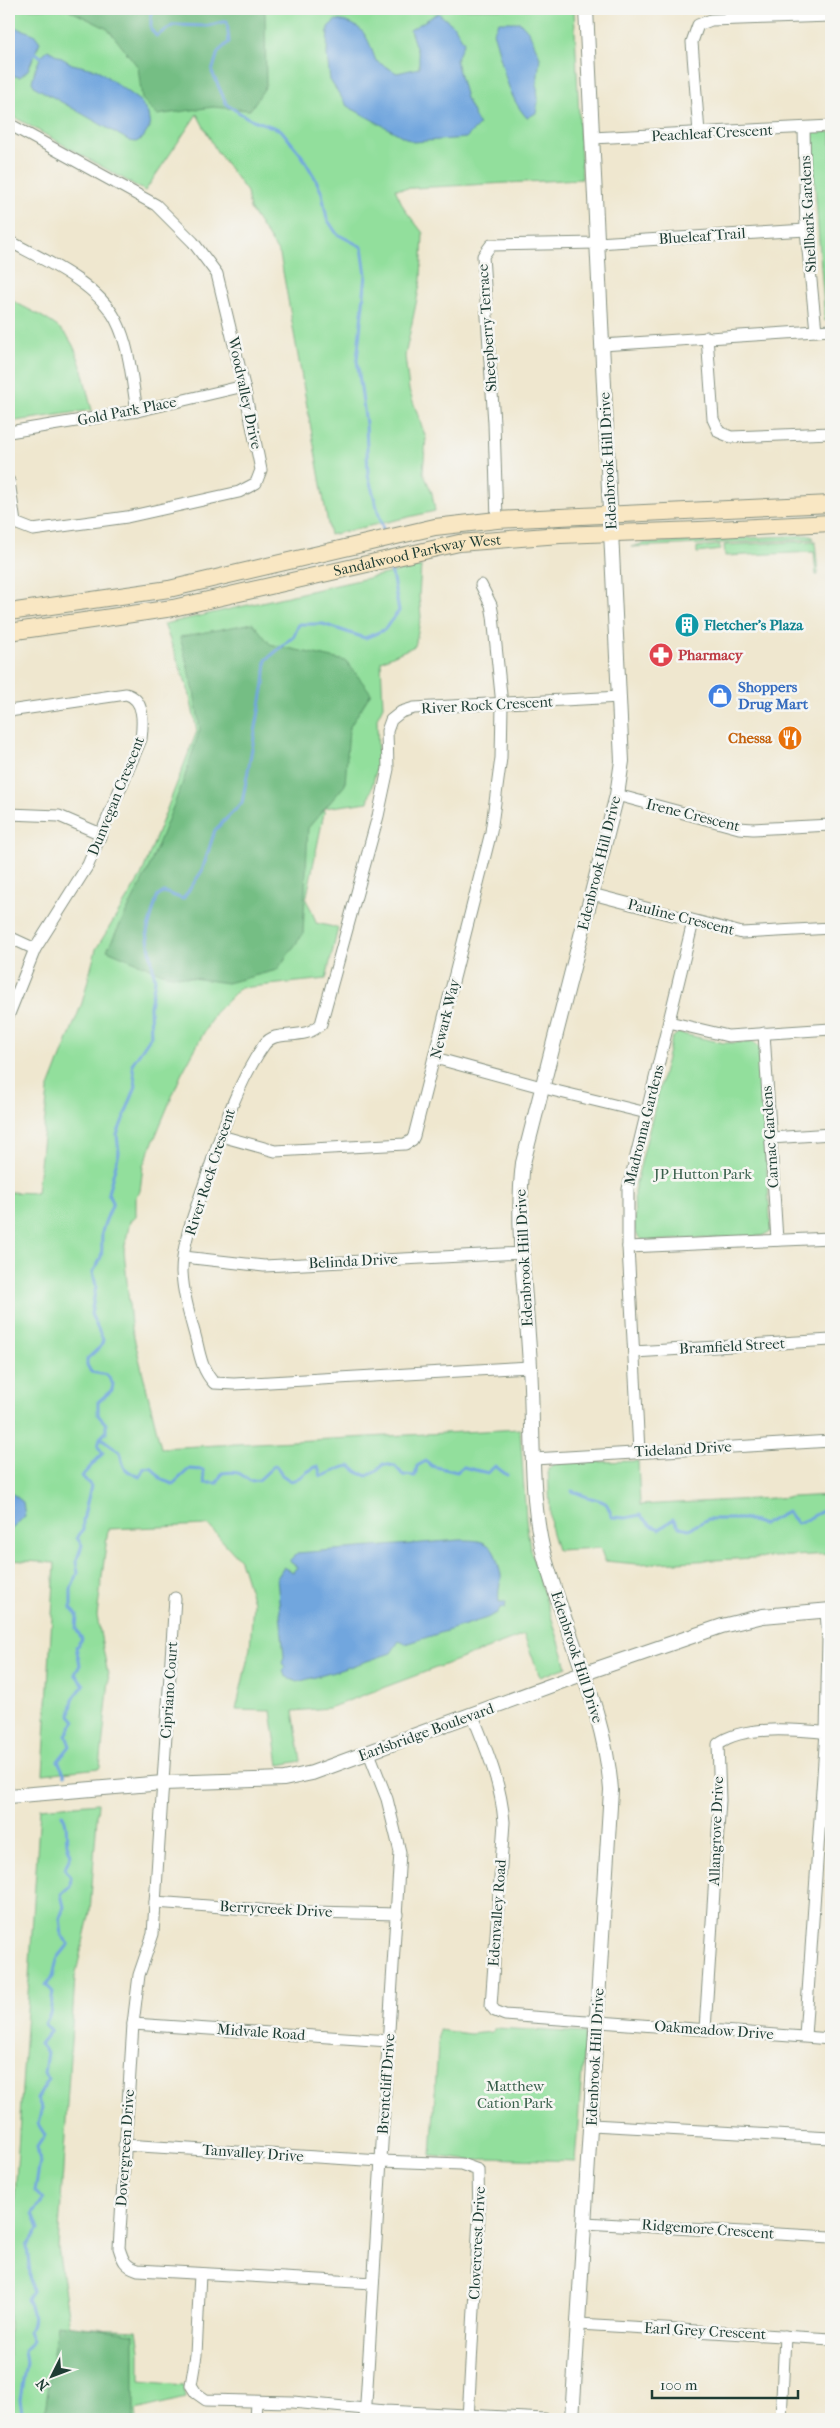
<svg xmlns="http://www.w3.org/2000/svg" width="840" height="2428" font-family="'IM FELL French Canon',serif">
	<rect width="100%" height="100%" fill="#f6f6f2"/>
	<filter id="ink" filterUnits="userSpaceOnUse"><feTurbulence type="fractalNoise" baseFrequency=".02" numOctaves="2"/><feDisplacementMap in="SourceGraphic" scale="10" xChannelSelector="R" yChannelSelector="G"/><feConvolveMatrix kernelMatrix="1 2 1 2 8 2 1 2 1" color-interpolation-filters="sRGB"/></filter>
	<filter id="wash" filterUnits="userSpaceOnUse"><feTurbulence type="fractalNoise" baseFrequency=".0096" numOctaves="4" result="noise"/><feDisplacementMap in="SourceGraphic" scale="20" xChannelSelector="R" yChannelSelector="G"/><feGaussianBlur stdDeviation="1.12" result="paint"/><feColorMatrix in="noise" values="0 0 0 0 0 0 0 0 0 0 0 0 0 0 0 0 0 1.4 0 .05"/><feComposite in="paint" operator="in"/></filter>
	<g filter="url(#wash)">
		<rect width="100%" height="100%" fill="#efe7cf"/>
		<g fill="#92df9c" stroke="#588e68">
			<polygon points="9,9 574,9 582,179 395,189 405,210 423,233 421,280 405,356 409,390 426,438 423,472 432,493 435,511 330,535 280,255 250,209 247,192 216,150 197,114 145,191 9,114"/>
			<polygon points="811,132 831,132 831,320 825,321"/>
			<path d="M 9,299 C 25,308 57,322 68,337 C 82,357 85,387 92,410 L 9,422 Z"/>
			<polygon points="811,535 814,539 631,547 645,543"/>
			<polygon points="815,541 818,575 816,575 814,552 725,556 724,545"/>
			<polygon points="720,545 720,550 697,553 697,547"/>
			<polygon points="421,566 419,596 421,617 415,646 381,661 383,706 377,718 378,763 368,802 325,808 306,900 312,911 316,923 338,928 326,979 240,988 214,1014 181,1075 143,1166 140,1191 136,1196 136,1217 130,1221 124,1250 131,1325 161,1448 520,1429 526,1519 530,1549 567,1667 540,1677 524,1635 329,1708 293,1711 301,1761 279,1765 271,1711 236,1710 250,1648 253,1602 240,1560 208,1525 108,1529 97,1616 109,1680 100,1768 43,1774 55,1563 9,1560 9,1192 37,1193 48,1090 82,1003 96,949 141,876 197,731 189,692 164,624"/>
			<polygon points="678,1033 724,1043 753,1042 760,1047 759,1053 771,1231 762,1236 649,1241 640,1239 635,1231 634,1191 672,1038"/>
			<polygon points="638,1461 640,1505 831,1495 831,1554 637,1564 605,1561 600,1548 557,1550 551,1530 548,1469 555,1463"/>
			<polygon points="98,1803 90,1912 75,1977 58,2248 70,2327 137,2330 140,2351 140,2381 183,2385 185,2398 136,2410 137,2419 9,2419 9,2289 40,1808"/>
			<polygon points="495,2028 585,2033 575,2161 487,2158 475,2161 431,2156 439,2030 470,2034 492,2032"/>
		</g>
		<g fill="#75be84" stroke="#4a7e5c">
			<polygon points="67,9 256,9 265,12 266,86 250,110 213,107 157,115 142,99 138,67 108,29"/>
			<polygon points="253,623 270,644 346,661 371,693 349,728 345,785 308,828 303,934 277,970 227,983 165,974 107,950 147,872 183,782 200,729 194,691 180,637"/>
			<polygon points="57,2324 134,2333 134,2419 44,2419"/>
		</g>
		<g fill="#71a6de" stroke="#487289">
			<path d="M 438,13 L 454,26 L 464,42 L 456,61 L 466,98 L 479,125 L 466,138 L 413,142 L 347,106 L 330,80 L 327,55 L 328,27 L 336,20 C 365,24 367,37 376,61 L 397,73 L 419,68 L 419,57 L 410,30 Z"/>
			<path d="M 499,22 L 520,22 L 529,32 L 540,57 L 537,84 L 538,102 L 536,113 L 527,118 C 505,94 503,61 493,32 Z"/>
			<polygon points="9,25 34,34 40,42 28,70 20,77 9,75"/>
			<path d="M 48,50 L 72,64 L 98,70 L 141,102 L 148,114 L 150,127 L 143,138 L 136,142 L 130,141 L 35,87 L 32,82 C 34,72 39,55 48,50 Z"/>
			<polygon points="9,1379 14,1427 9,1446"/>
			<polygon points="9,1491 23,1502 25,1516 9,1532"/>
			<path d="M 460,1540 C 480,1540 493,1540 498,1564 C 499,1568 502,1575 501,1579 C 499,1587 498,1593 499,1602 L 506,1602 L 505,1609 L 501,1607 L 497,1613 L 487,1618 L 406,1644 L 399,1641 L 391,1653 L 334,1672 L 297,1682 L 285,1676 L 283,1671 L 285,1667 L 282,1663 L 284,1657 L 277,1578 L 284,1567 L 293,1572 L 297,1567 L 289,1561 L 297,1553 Z"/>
		</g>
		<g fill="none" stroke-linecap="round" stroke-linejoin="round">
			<g stroke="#71a6de" stroke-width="3">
				<polyline points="151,9 151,29 156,36 174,25 207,26 227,21 229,42 218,52 212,72 227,105 248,118 281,130 302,156 315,178 322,193 327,219 337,234 362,247 366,275 357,360 366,424 368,475 384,533"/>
				<polyline points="36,53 41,57"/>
				<path d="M 101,1438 L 120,1452 C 123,1468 124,1471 140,1477 L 144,1468 L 151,1467 L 162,1480 L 173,1484 L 189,1469 L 203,1470 L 205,1483 L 217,1483 L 222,1473 C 235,1471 240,1472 250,1481 L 259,1480 L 275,1465 L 282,1475 L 291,1481 C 301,1479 307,1470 318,1466 L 321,1476 C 332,1474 339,1467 350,1466 L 359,1473 L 367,1476 L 377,1471 L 383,1464 L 395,1466 L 403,1475 L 415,1476 L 417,1466 L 426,1461 L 432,1466 L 457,1472 L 463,1467 L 488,1473 L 495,1466 L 507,1475"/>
				<path d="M 572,1491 C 578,1493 584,1496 591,1498 C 607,1503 606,1500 612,1517 L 626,1518 L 640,1515 L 652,1526 L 660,1529 L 673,1519 L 680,1527 L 689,1529 L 708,1519 L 746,1519 L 763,1525 L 787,1512 L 797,1523 C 807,1521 815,1514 825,1510 L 831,1513"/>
				<path d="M 65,1775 L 58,1761 L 70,1746 L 66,1735 L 75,1721 L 70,1715 L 73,1699 L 84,1685 L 75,1674 L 80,1665 L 76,1647 L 82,1639 L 76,1629 L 77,1615 L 71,1608 L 71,1589 L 78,1573 L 76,1562 L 82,1545 L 77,1538 L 83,1530 L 83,1520 L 91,1486 L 82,1476 L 103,1453 L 98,1447 L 100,1438 L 106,1432 L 106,1424 L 98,1415 L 98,1402 L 112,1390 L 113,1384 L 107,1375 L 91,1372 L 87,1365 L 87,1359 L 101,1346 L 103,1340 L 91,1314 L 96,1286 L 93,1272 C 105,1254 101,1253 102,1233 C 103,1224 110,1212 113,1202 L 108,1193 L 119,1153 L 117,1135 L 136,1086 L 132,1064 L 151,1036 L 150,1006 L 155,980 L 147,932 L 157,897 L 164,892 L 183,899 L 202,871 L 215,830 L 242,803 L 264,684 L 266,660 L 294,636 L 299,624 L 323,624 L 365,638 L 384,630 L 399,611 L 390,563"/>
				<path d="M 23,2419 L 20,2399 L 26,2362 L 24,2350 L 33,2341 L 29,2331 C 35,2320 33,2311 27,2299 L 32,2292 L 27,2246 L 39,2229 L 33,2213 L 43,2200 L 35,2191 L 40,2162 L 37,2147 L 45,2135 L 38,2124 L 42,2108 L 37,2099 L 49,2079 L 44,2073 L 47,2052 L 40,2044 L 51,2030 L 45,2024 L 50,2014 L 53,1992 L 46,1985 L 53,1977 L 57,1959 L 69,1944 L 62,1936 L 60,1918 L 64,1907 L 61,1894 L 70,1886 L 71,1877 L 65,1869 L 71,1854 C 62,1839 71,1829 62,1814"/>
			</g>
		</g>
	</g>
	<g filter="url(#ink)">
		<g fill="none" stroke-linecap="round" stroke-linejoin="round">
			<defs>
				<g id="minor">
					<polyline points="9,124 156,205 193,242 217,274 244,386 261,470 256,483 239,492 127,517 33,530 15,523 9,481"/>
					<polyline points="804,128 806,230 816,331"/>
					<polyline points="699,133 692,42 698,25 711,20 831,16"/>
					<polyline points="592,138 831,126"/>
					<path d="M 9,241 C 44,260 97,283 116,320 C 130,347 132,382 137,411"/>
					<polyline points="707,337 713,419 719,432 731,437 831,433"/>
					<polyline points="602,345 831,330"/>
					<polyline points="9,432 137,411 244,386"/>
					<polyline points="497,520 494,423 483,256 491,245 597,243 806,230"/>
					<path d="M 9,711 L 126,694 C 145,699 143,723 141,739 L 88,865 L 35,949 L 9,1014"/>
					<polyline points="617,795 739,828 753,829 831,825"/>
					<polyline points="9,814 59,816 101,834"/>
					<polyline points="592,894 742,933 831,928"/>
					<polyline points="9,937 35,949"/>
					<polyline points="669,1022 728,1036 831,1029"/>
					<polyline points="764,1033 777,1240"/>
					<polyline points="435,1058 556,1091 647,1113"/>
					<polyline points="221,1136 275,1151 405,1144 412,1140 414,1136 491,832 501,758 502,705 493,616 491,605 481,585"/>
					<polyline points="771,1138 831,1134"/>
					<polyline points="628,1247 831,1238"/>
					<polyline points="184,1257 264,1266 523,1253"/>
					<polyline points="634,1352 831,1340"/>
					<path d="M 530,1367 L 234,1384 L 214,1383 C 202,1370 200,1356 196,1339 C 190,1317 183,1294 182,1272 C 182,1244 194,1214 203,1188 C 219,1141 235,1086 264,1045 C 277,1027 302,1043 321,1024 L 378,816 L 388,769 L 387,731 L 391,720 L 401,712 L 414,708 L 620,697"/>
					<polyline points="639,1451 628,1247 628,1189 693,922"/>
					<polyline points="534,1459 831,1441"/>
					<path d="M 175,1598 L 153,1934 L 139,1975 L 133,2024 L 119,2248 C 123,2261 125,2266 138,2270 L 373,2283"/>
					<path d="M 473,1716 C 487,1751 501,1783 504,1822 L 491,2006 L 495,2011 L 505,2015 L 831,2039"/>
					<polyline points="155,1902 274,1911 397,1914"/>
					<polyline points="133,2024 389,2041"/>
					<path d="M 705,2029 L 720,1800 L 718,1744 C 742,1724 801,1730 831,1733"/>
					<polyline points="805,2036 826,1732 828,1640 826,1611"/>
					<polyline points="592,2125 831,2138"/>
					<polyline points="124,2145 381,2161 461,2164 478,2170 479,2217 468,2419"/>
					<polyline points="585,2223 831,2237"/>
					<polyline points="200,2274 196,2355 191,2385 196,2393 206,2400 293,2402 385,2411 545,2419"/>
					<polyline points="579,2324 831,2339"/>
					<polyline points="255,2419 256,2403"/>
					<polyline points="365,2419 400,1852 387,1799 369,1753"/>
					<polyline points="781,2419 785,2336"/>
				</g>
				<g id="tertiary">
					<polyline points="9,1796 163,1783 284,1779 312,1773 582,1674 722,1626 763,1616 831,1610"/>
					<path d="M 572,2419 L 611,1790 C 605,1710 565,1632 544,1555 C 529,1497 534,1426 530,1367 C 527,1299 515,1230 523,1163 L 617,795 L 622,761 L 586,9"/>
				</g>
				<g id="secondary">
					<polyline points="9,612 169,589 435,527 497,520 831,504"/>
					<path id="s1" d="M 9,632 L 173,608 L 459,543 L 560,535 L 699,530 L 831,523"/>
				</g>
			</defs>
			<use href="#minor" stroke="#879282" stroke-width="13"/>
			<use href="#tertiary" stroke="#879282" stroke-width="16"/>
			<use href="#secondary" stroke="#879282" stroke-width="18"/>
			<use href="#minor" stroke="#fff" stroke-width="11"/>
			<use href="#tertiary" stroke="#fff" stroke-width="14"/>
			<use href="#secondary" stroke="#f9e7c3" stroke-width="16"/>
		</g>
	</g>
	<defs>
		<symbol id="building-disc" viewBox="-11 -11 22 22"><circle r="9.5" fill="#0f9aa8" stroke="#f6f6f2"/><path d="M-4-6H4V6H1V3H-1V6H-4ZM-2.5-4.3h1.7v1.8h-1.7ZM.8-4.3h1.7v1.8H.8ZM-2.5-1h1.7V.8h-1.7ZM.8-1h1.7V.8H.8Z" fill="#fff"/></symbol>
		<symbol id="pharmacy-disc" viewBox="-11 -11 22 22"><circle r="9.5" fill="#e0444e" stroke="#f6f6f2"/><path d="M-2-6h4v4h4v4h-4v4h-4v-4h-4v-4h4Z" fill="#fff"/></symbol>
		<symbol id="shop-disc" viewBox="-11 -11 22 22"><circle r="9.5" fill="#3f7fe0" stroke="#f6f6f2"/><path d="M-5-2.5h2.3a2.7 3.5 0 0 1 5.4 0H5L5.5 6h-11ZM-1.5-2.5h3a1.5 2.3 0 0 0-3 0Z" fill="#fff"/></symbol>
		<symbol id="restaurant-disc" viewBox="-11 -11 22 22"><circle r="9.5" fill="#e8710a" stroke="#f6f6f2"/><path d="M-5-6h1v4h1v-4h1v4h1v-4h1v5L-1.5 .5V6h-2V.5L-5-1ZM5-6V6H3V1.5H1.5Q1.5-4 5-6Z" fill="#fff"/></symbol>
	</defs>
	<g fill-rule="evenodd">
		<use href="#building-disc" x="673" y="611" width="28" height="28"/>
		<use href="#pharmacy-disc" x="647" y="641" width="28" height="28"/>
		<use href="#shop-disc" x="706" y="682" width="28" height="28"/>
		<use href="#restaurant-disc" x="776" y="724" width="28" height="28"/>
	</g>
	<g text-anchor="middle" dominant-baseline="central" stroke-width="5" stroke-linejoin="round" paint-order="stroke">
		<g font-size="15" fill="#1f3d34" stroke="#f6f6f2">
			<text transform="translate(712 133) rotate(-3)">Peachleaf Crescent</text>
			<text transform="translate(808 214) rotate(-93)">Shellbark Gardens</text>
			<text transform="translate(702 236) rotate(-4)">Blueleaf Trail</text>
			<text transform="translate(487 328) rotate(-94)">Sheepberry Terrace</text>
			<text transform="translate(245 393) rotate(78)">Woodvalley Drive</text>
			<text transform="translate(127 411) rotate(-11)">Gold Park Place</text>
			<text transform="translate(608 461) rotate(-93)">Edenbrook Hill Drive</text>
			<text stroke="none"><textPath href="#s1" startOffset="416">Sandalwood Parkway West</textPath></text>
			<text transform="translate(487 705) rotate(-3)">River Rock Crescent</text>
			<text transform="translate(116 796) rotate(-68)">Dunvegan Crescent</text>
			<text transform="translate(693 815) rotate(14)">Irene Crescent</text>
			<text transform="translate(599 863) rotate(-76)">Edenbrook Hill Drive</text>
			<text transform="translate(681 917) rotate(14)">Pauline Crescent</text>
			<text transform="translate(445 1019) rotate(-76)">Newark Way</text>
			<text transform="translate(644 1125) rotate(-76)">Madronna Gardens</text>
			<text transform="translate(770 1137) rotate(-94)">Carnac Gardens</text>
			<text transform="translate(210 1172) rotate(-72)">River Rock Crescent</text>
			<text transform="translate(524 1258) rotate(-93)">Edenbrook Hill Drive</text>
			<text transform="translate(353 1261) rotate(-3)">Belinda Drive</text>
			<text transform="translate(732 1346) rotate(-3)">Bramfield Street</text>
			<text transform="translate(683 1449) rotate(-3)">Tideland Drive</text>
			<text transform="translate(577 1657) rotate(72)">Edenbrook Hill Drive</text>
			<text transform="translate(169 1690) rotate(-86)">Cipriano Court</text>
			<text transform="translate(426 1732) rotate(-20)">Earlsbridge Boulevard</text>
			<text transform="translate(716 1831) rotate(-88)">Allangrove Drive</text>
			<text transform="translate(276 1909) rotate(3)">Berrycreek Drive</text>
			<text transform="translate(497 1913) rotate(-86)">Edenvalley Road</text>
			<text transform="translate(714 2030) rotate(4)">Oakmeadow Drive</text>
			<text transform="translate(261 2032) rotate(4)">Midvale Road</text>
			<text transform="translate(595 2057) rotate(-87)">Edenbrook Hill Drive</text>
			<text transform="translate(386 2084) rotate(-86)">Brentcliff Drive</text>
			<text transform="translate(125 2148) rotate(-86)">Dovergreen Drive</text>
			<text transform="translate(253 2153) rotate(4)">Tanvalley Drive</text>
			<text transform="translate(708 2229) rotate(4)">Ridgemore Crescent</text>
			<text transform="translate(477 2243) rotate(-87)">Clovercrest Drive</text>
			<text transform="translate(705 2331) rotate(3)">Earl Grey Crescent</text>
		</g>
		<g font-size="15" font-weight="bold" fill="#0d838f" stroke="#f6f6f2" text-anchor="start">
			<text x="704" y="625">Fletcher's Plaza</text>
		</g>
		<g font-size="15" font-weight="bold" fill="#be3a42" stroke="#f6f6f2" text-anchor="start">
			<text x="678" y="655">Pharmacy</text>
		</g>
		<g font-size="15" font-weight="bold" fill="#366cbe" stroke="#f6f6f2" text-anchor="start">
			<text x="738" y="687">Shoppers<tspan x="738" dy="17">Drug Mart</tspan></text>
		</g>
		<g font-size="15" font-weight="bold" fill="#c56008" stroke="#f6f6f2" text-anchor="end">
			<text x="772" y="738">Chessa</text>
		</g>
		<g font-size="15" fill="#365d49" stroke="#f6f6f2">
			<text x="703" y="1174">JP Hutton Park</text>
			<text x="515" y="2086">Matthew<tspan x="515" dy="17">Cation Park</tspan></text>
		</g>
	</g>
	<rect width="840" height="2428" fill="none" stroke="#f6f6f2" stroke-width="30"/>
	<g transform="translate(52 2376) rotate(228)" stroke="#f6f6f2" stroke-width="4" paint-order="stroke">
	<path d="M0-4L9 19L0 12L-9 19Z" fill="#1f3d34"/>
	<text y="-8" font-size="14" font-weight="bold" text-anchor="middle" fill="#1f3d34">N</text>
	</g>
	<path d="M652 2390v8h146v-8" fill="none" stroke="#1f3d34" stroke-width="2.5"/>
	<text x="660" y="2390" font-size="15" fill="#1f3d34" stroke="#f6f6f2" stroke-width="4" paint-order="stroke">100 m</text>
</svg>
